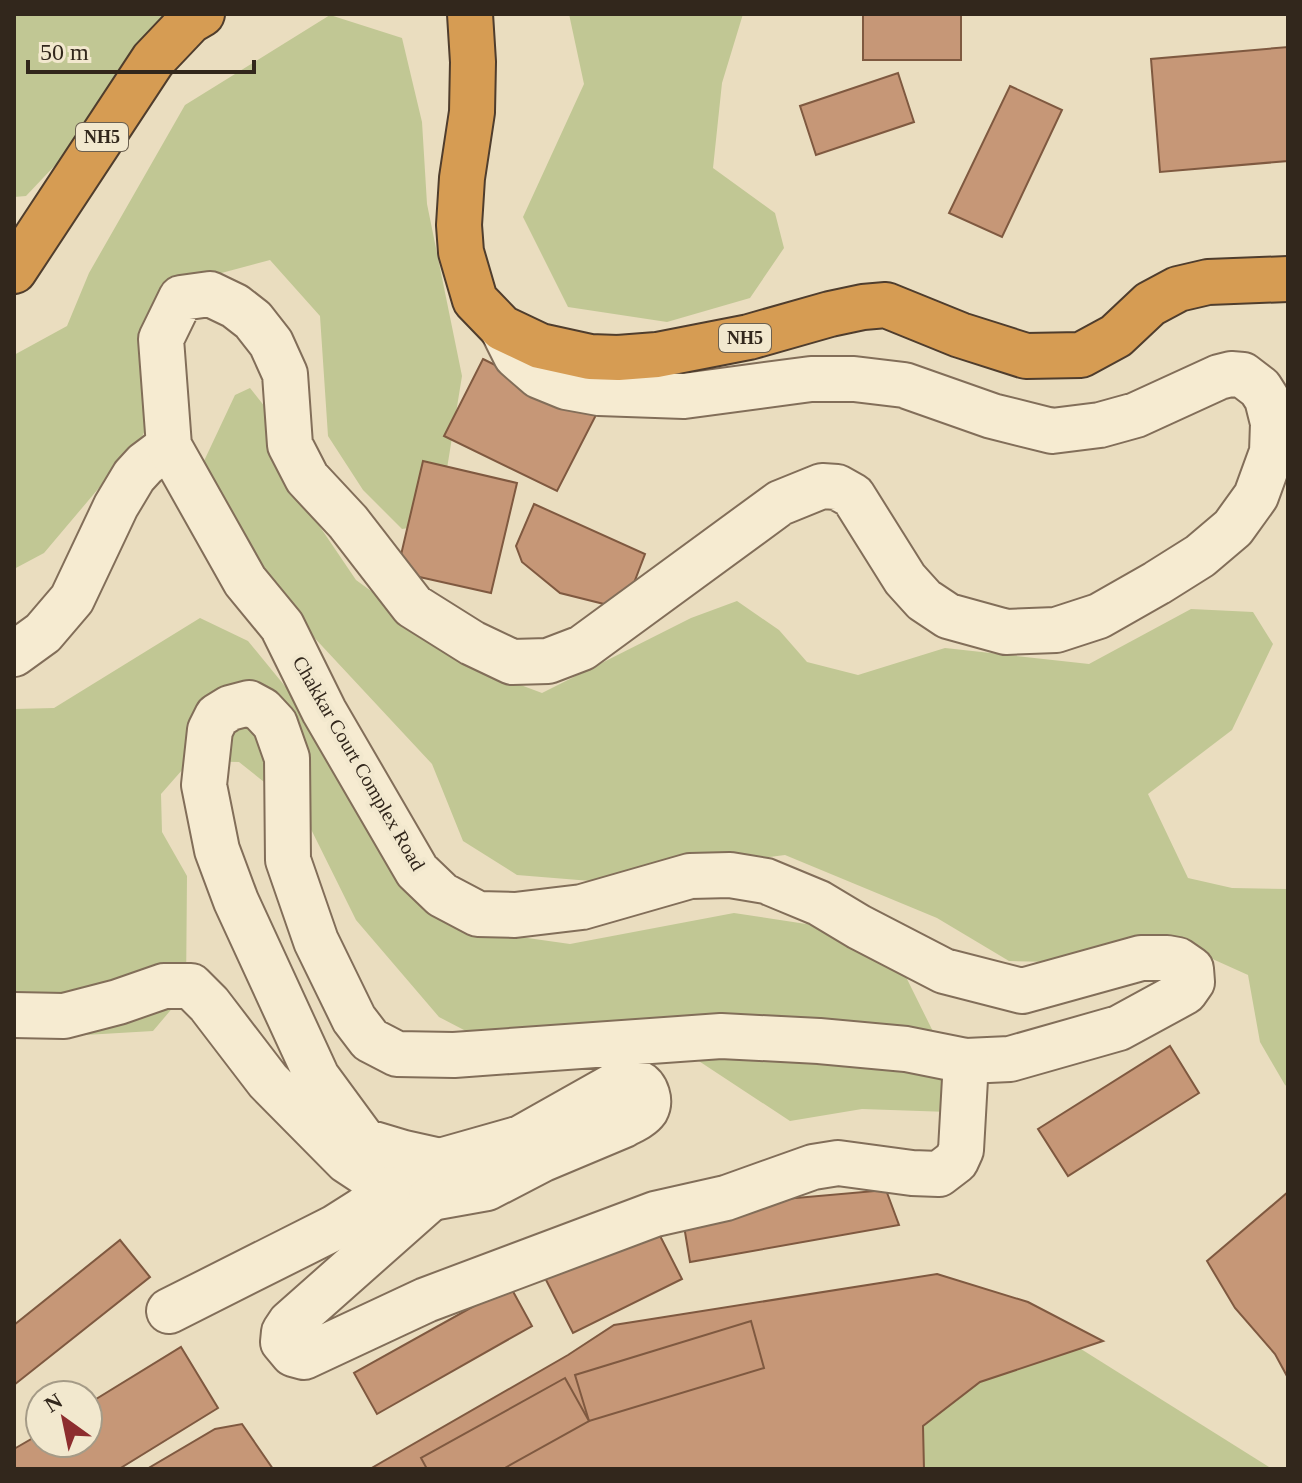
<svg xmlns="http://www.w3.org/2000/svg" width="1302" height="1483" font-family="'Times New Roman',serif">
	<rect width="100%" height="100%" fill="#eaddbf"/>
	<g fill="#c1c794">
		<polygon points="14,14 198,14 26,196 14,197"/>
		<polygon points="569,14 743,14 722,83 713,168 775,213 784,248 750,298 667,322 568,307 523,217 584,84"/>
		<polygon points="330,15 402,38 422,122 427,204 462,376 438,524 402,529 363,490 328,436 320,316 270,260 214,275 142,437 44,553 14,569 14,355 67,326 89,273 185,105"/>
		<polygon points="250,388 269,412 274,459 356,580 478,669 542,693 691,618 737,601 779,630 807,662 858,675 945,648 1089,664 1191,609 1253,612 1273,644 1232,730 1148,794 1188,878 1232,888 1288,889 1288,1087 1285,1085 1260,1042 1248,975 1197,952 1102,963 1009,961 937,918 785,855 591,881 517,875 463,841 432,764 254,573 181,510 235,395"/>
		<polygon points="200,618 248,641 486,932 570,944 734,913 852,931 906,977 964,1094 949,1112 862,1109 790,1121 676,1046 539,1069 439,1017 356,920 303,813 239,762 190,761 161,794 162,832 187,876 186,992 153,1031 85,1035 17,1024 14,1018 14,709 54,708"/>
		<polygon points="1073,1344 1269,1467 1270,1469 909,1469 921,1404"/>
	</g>
	<g fill="#c69777" stroke="#7f5940" stroke-width="2">
		<rect x="863" y="14" width="98" height="46"/>
		<polygon points="1288,47 1288,161 1160,172 1151,59"/>
		<polygon points="898,73 914,122 816,155 800,106"/>
		<polygon points="1010,86 1062,110 1002,237 949,213"/>
		<polygon points="483,359 596,415 557,491 444,436"/>
		<polygon points="423,461 517,483 491,593 397,572"/>
		<polygon points="534,504 645,554 624,609 560,593 522,562 516,546"/>
		<polygon points="1170,1046 1199,1093 1068,1176 1038,1129"/>
		<polygon points="886,1190 899,1225 690,1262 681,1208"/>
		<polygon points="1288,1192 1288,1378 1275,1354 1235,1308 1207,1261"/>
		<polygon points="654,1224 682,1279 573,1333 545,1278"/>
		<polygon points="120,1240 150,1277 14,1385 14,1325"/>
		<polygon points="937,1274 1028,1302 1103,1341 980,1382 923,1426 924,1469 370,1469 568,1355 614,1325"/>
		<polygon points="510,1286 532,1326 377,1414 354,1373"/>
		<polygon points="751,1321 764,1368 589,1421 575,1375"/>
		<polygon points="181,1347 218,1408 119,1469 14,1469 14,1449 40,1434 40,1443 88,1443 88,1404"/>
		<polygon points="565,1378 589,1421 503,1469 427,1469 421,1458"/>
		<polygon points="242,1424 273,1469 147,1469 215,1429"/>
	</g>
	<g fill="none" stroke-linecap="round" stroke-linejoin="round">
		<defs>
			<g id="minor">
				<polyline points="14,654 43,633 72,599 116,506 134,476 145,464 169,446"/>
				<path d="M 14,1015 L 64,1016 L 118,1002 L 164,986 L 191,986 L 209,1004 L 268,1081 L 347,1161 L 394,1192 L 431,1198 L 487,1188 L 543,1159 L 624,1125 C 631,1121 641,1117 646,1110 C 651,1101 647,1087 637,1082 C 636,1082 625,1081 624,1080 L 521,1138 L 440,1161 L 404,1153 L 364,1141 L 317,1077 L 236,901 L 217,850 L 204,785 L 210,730 L 217,716 L 230,708 L 249,703 L 262,710 L 275,724 L 287,758 L 288,860 L 316,941 L 354,1019 L 370,1040 L 397,1054 L 454,1055 L 721,1036 L 819,1041 L 906,1049 L 966,1061 L 1010,1059 L 1119,1028 L 1185,992 L 1192,982 L 1191,969 L 1178,960 L 1167,958 L 1141,958 L 1022,991 L 944,971 L 859,927 L 819,903 L 766,881 L 730,875 L 690,876 L 582,907 L 515,915 L 478,914 L 442,895 L 417,871 L 324,711 L 282,626 L 245,581 L 169,446 L 161,339 L 181,298 L 210,294 L 235,306 L 253,320 L 271,343 L 285,374 L 290,445 L 307,478 L 348,522 L 413,606 L 472,643 L 512,662 L 548,661 L 582,648 L 780,503 L 822,486 L 837,487 L 853,496 L 905,579 L 924,600 L 948,616 L 1006,632 L 1056,630 L 1099,616 L 1157,583 L 1200,556 L 1233,528 L 1256,496 L 1272,452 L 1273,423 L 1267,399 L 1260,388 L 1243,375 L 1231,374 L 1219,377 L 1136,415 L 1100,425 L 1052,431 L 992,416 L 904,385 L 854,379 L 811,379 L 684,396 L 599,393 L 566,387 L 539,376 L 516,356 L 502,328"/>
				<polyline points="431,1198 290,1323 284,1332 283,1342 293,1354 304,1357 426,1300 655,1214 726,1198 813,1167 838,1163 912,1173 939,1174 956,1161 961,1150 966,1061"/>
				<polyline points="169,1311 334,1228 364,1209 388,1189"/>
			</g>
			<g id="highway">
				<polyline points="470,14 473,62 472,112 462,178 459,225 461,252 475,300 502,328 540,346 590,357 618,358 657,355 749,337 830,314 863,307 886,305 960,335 1026,356 1081,355 1116,336 1150,304 1178,289 1208,282 1288,279"/>
				<polyline points="14,271 153,60 190,21 202,14"/>
			</g>
		</defs>
		<use href="#minor" stroke="#826e59" stroke-width="48"/>
		<use href="#highway" stroke="#4f3d2d" stroke-width="48"/>
		<use href="#minor" stroke="#f6ebd1" stroke-width="44"/>
		<use href="#highway" stroke="#d69c53" stroke-width="44"/>
	</g>
	<g text-anchor="middle" dominant-baseline="central" stroke-width="8" stroke-linejoin="round" paint-order="stroke">
		<g fill="#f2e8ce" stroke="#6c6151" stroke-width="2">
			<rect x="76" y="123" width="52" height="28" rx="6"/>
			<rect x="719" y="324" width="52" height="28" rx="6"/>
		</g>
		<g font-size="18" font-weight="bold" fill="#32271c">
			<text x="102" y="137">NH5</text>
			<text x="745" y="338">NH5</text>
		</g>
		<g font-size="20" fill="#32271c" stroke="#f2e8ce">
			<text transform="translate(359 763) rotate(60)">Chakkar Court Complex Road</text>
		</g>
	</g>
	<rect width="1302" height="1483" fill="none" stroke="#32271c" stroke-width="32"/>
	<g transform="translate(64 1419) rotate(327)"><circle r="38" fill="#f2e8ce" stroke="#a59b87" stroke-width="2"/>
	<path d="M0-6L14 30L0 20L-14 30Z" fill="#8d2d2e"/>
	<text y="-12" font-size="22" font-weight="bold" text-anchor="middle" fill="#32271c">N</text>
	</g>
	<path d="M28 60v12h226v-12" fill="none" stroke="#32271c" stroke-width="4"/>
	<text x="40" y="60" font-size="24" fill="#32271c" stroke="#f2e8ce" stroke-width="6" paint-order="stroke">50 m</text>
</svg>
